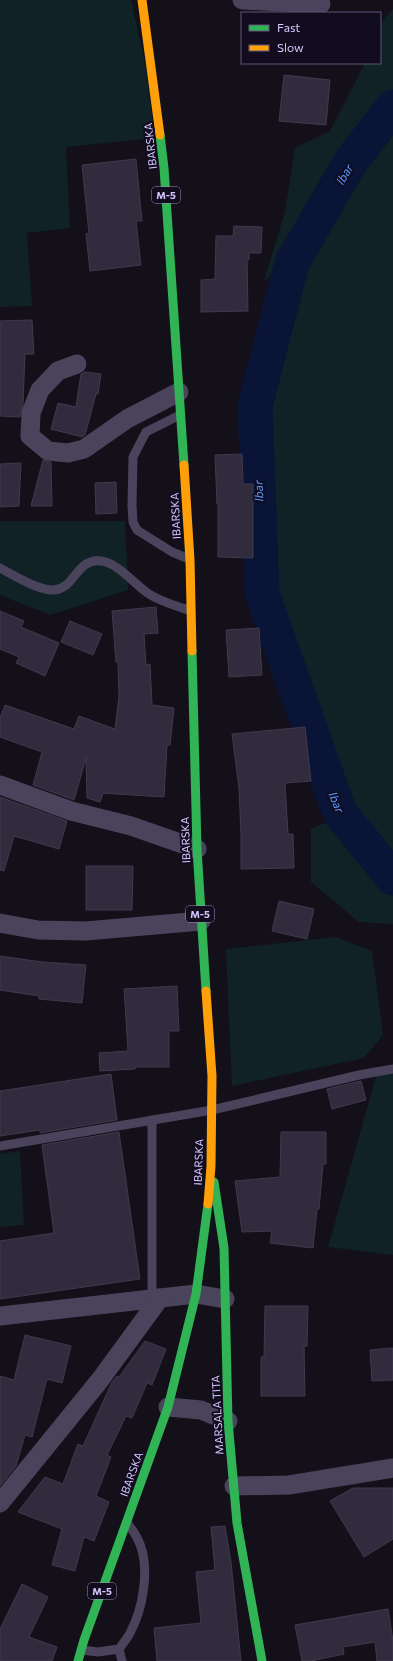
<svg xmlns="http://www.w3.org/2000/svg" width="393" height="1661" font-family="Commissioner,sans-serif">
	<rect width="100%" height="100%" fill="#13101a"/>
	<g fill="#102226">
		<polygon points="0,0 131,0 145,63 155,138 66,147 70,228 27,233 32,306 0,307"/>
		<polygon points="393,9 393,96 345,160 280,267 264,281 285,212 295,148 330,131 365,63 380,63 380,25"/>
		<polygon points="393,127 393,864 346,809 271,595 267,409 301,270 365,163"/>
		<polygon points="0,521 125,521 128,590 50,615 0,595"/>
		<polygon points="333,819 393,894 393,924 359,922 311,882 311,829"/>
		<polygon points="335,937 372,951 383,1035 364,1058 232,1086 226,949"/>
		<polygon points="393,1072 393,1255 328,1247 377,1073"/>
		<polygon points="20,1151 24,1225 0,1227 0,1154"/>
	</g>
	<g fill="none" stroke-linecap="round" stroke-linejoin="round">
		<polyline stroke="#091437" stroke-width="35" points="393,107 351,161 292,263 255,405 262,594 340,813 393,878"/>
	</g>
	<g fill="#312c3d" stroke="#40394f">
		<polygon points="284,75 330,80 326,125 279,121"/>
		<polygon points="136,159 142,221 136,221 141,265 90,271 86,234 89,233 82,165"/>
		<polygon points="234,226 262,227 261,253 249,253 249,260 247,260 248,311 201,312 201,280 215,279 216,236 233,236"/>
		<polygon points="32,320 34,354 25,354 23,404 20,417 0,416 0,321"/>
		<polygon points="85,372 101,374 98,394 96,394 85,435 82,437 51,429 58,403 76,407 81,374"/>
		<polygon points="242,454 243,484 253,484 253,558 218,557 218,504 217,504 215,455"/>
		<polygon points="43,460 51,462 52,506 31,506"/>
		<polygon points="21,463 19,506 0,507 0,464"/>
		<polygon points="116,482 117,513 96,514 95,483"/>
		<polygon points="156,607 158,633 144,634 146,665 150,664 152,705 174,708 170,745 167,745 164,797 103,793 100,802 87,798 86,758 74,800 33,785 42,752 0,737 0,718 5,705 74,729 79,716 115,729 119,696 118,662 116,662 112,611"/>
		<polygon points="0,611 24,621 21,627 59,643 45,676 16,663 19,657 0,649"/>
		<polygon points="70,621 102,634 93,655 61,642"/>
		<polygon points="259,628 262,675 229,677 226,630"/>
		<polygon points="305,727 311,781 285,783 288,834 293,834 294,868 241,869 241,835 239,788 232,734"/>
		<polygon points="0,797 67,821 59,849 14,836 4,871 0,870"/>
		<polygon points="86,866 133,866 132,910 86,910"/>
		<polygon points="279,901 314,909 307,939 272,931"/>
		<polygon points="0,956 42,962 86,965 82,1003 39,999 39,996 0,990"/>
		<polygon points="177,986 179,1031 169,1031 169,1067 135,1067 135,1069 100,1071 99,1053 128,1051 124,989"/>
		<polygon points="111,1074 117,1120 40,1133 40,1130 0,1136 0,1091"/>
		<polygon points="361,1081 366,1100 332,1109 327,1089"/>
		<polygon points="119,1132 140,1279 0,1299 0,1241 54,1233 42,1145"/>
		<polygon points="281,1132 326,1132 326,1164 323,1164 319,1209 317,1209 313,1248 270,1243 272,1231 242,1232 235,1181 280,1177"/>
		<polygon points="265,1306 308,1306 307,1346 304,1346 305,1396 261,1396 261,1357 264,1357"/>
		<polygon points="25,1335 71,1346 62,1383 47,1379 32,1437 25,1435 16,1466 0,1486 0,1376 14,1380"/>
		<polygon points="145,1341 166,1349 152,1385 147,1383 132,1418 126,1416 107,1455 111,1457 96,1496 109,1502 94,1541 84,1537 75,1571 52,1565 62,1529 18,1512 45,1477 63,1484 78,1444 83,1446 112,1382 117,1376 119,1377"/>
		<polygon points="393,1348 393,1380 372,1381 370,1350"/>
		<polygon points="353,1488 393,1488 393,1539 364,1557 330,1501"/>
		<polygon points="225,1526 231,1562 241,1661 157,1661 154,1628 201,1623 196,1572 215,1570 211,1527"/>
		<polygon points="22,1584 48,1597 29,1637 57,1647 52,1661 0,1661 0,1629"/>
		<polygon points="388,1609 393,1641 393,1661 377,1661 375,1642 343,1647 344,1654 311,1661 302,1661 295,1625"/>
	</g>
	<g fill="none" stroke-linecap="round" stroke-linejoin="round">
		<g stroke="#49445b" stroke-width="9">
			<polyline points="180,415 146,432 133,457 132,505 133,522 137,530 172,552 189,559"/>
			<path d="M 0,568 C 15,576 37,590 54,590 C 75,589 76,558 101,561 C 117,562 135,585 149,594 C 161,602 177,606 191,611"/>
			<polyline points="152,1120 152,1299"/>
			<polyline points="0,1146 212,1110 359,1075 393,1069"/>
			<polyline points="119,1649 122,1661"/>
			<path d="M 82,1650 L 98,1652 L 119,1649 C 123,1643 128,1638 131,1631 C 143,1608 149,1571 141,1547 C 138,1538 133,1530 127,1523"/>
		</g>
		<g stroke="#49445b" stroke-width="19">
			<polyline points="242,0 321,4"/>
			<polyline points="77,364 58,371 40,390 31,413 30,436 48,451 68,453 84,449 127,419 179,392"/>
			<polyline points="0,785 71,811 131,826 197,849"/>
			<polyline points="0,923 38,930 86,931 201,921"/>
			<polyline points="0,1316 196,1294 225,1299"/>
			<polyline points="168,1407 201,1410 228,1421"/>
			<polyline points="234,1486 289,1485 393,1468"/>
			<polyline points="0,1503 100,1380 160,1298"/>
		</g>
		<g stroke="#30b455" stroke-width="9">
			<polyline points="160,135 164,168 184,465"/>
			<polyline points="192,651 197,849 206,991"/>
			<polyline points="214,1182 224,1248 228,1421 237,1523 262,1661"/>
			<polyline points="78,1661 84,1640 168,1407 196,1294 208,1204"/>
		</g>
		<g stroke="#ff9f0a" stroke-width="9">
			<polyline points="142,0 160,135"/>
			<polyline points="184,465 190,560 192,651"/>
			<polyline points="206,991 212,1076 211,1166 208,1204"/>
		</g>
	</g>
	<g text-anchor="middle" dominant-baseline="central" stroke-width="4" stroke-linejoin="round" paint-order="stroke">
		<g fill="#110c1e" stroke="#9b90bc" stroke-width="1">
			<rect x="152" y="187" width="28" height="16" rx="3"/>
			<rect x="186" y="906" width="28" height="16" rx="3"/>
			<rect x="88" y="1583" width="28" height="16" rx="3"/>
		</g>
		<g font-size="10" font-weight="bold" fill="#d6c8ff">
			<text x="166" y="195">M-5</text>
			<text x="200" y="914">M-5</text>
			<text x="102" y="1591">M-5</text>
		</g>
		<g font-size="11" fill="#d6c8ff" stroke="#110c1e">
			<text transform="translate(150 146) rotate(-96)">IBARSKA</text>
			<text transform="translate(175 516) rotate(-93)">IBARSKA</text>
			<text transform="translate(185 840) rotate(-92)">IBARSKA</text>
			<text transform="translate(198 1162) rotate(-88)">IBARSKA</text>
			<text transform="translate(217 1415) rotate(-93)">MARSALA TITA</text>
			<text transform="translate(131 1474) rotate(-70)">IBARSKA</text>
		</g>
		<g font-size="12" font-style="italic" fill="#569aff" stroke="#110c1e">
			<text transform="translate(344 174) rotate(-59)">Ibar</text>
			<text transform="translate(258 491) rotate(-92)">Ibar</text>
			<text transform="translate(337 802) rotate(67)">Ibar</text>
		</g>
	</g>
	<rect x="241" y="12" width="140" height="52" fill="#110c1e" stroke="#605778"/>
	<rect x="249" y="25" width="20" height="6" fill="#30b455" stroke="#605778"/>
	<text x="277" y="32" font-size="12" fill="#d6c8ff">Fast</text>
	<rect x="249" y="45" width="20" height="6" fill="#ff9f0a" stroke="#605778"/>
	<text x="277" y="52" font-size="12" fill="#d6c8ff">Slow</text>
</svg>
